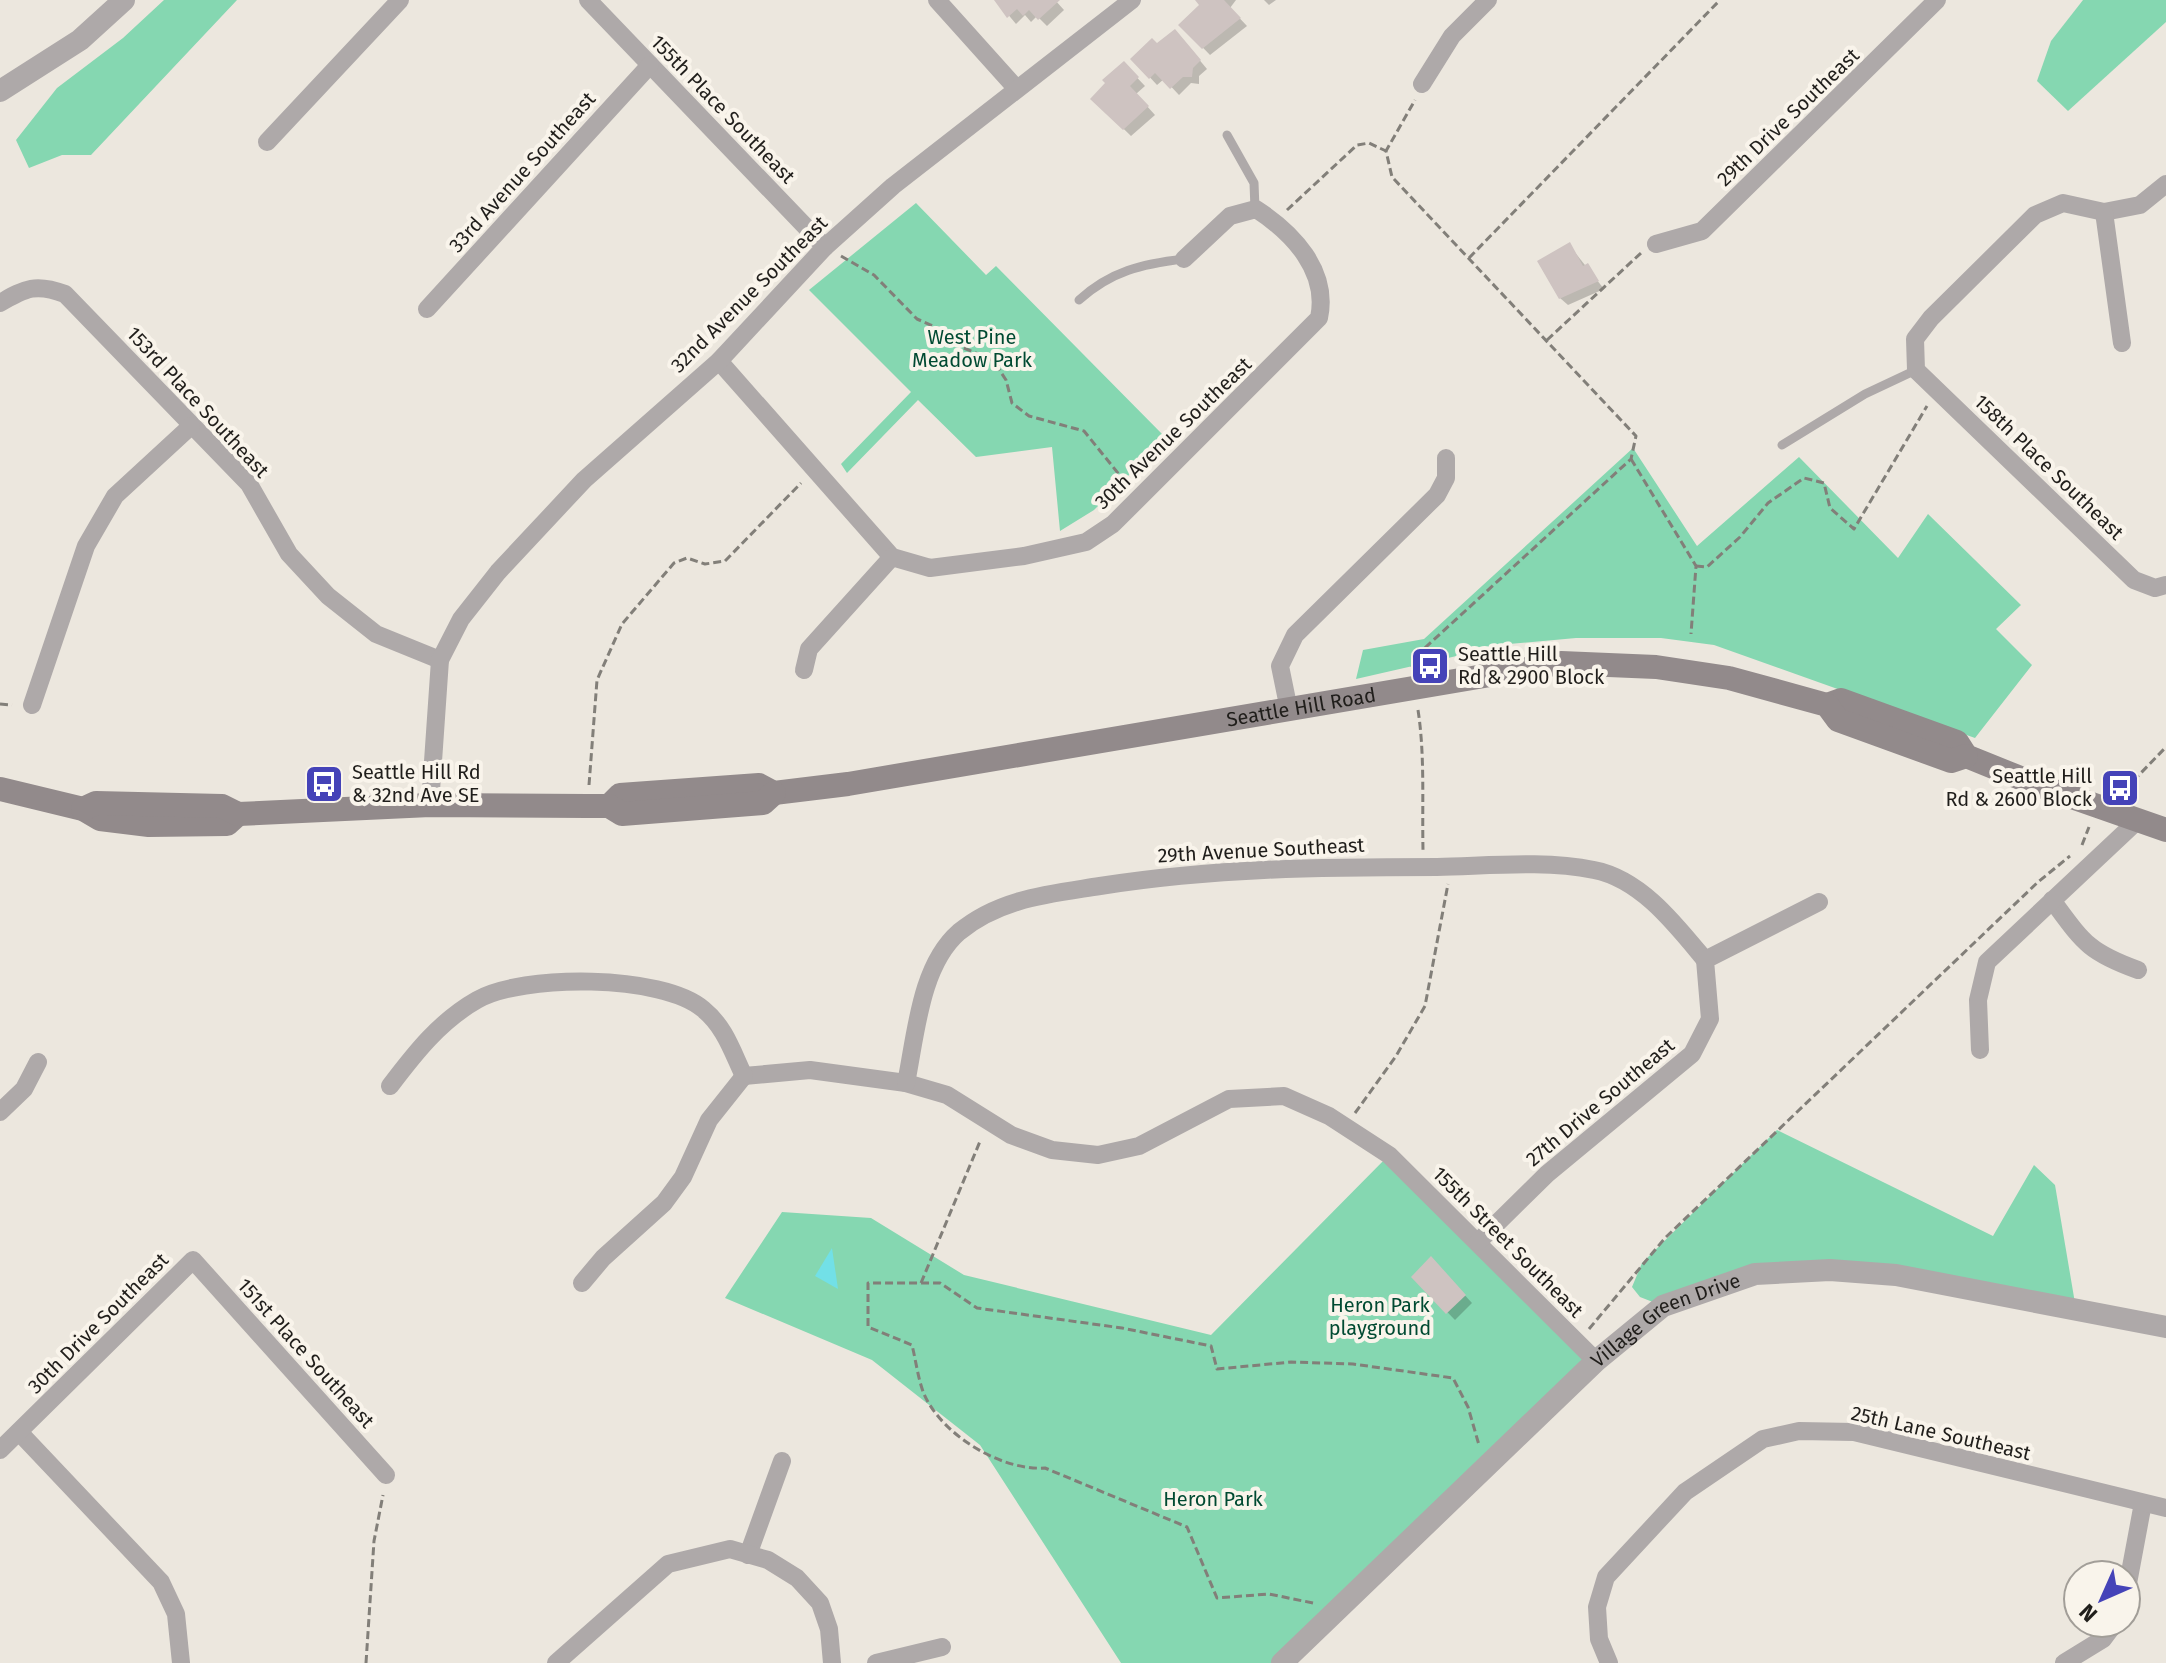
<svg xmlns="http://www.w3.org/2000/svg" width="2166" height="1663" font-family="'Fira Sans',sans-serif">
	<rect width="100%" height="100%" fill="#ece7de"/>
	<g fill="#85d7b1">
		<polygon points="164,0 237,0 91,155 62,155 29,168 16,140 57,88 123,38"/>
		<polygon points="2083,0 2166,0 2166,22 2068,111 2037,81 2051,41"/>
		<polygon points="916,203 986,275 996,266 1166,438 1094,510 1060,531 1052,447 976,457 918,400 847,473 841,464 911,392 809,290"/>
		<polygon points="1633,448 1697,546 1799,457 1898,558 1928,514 2021,605 1996,629 2032,665 1975,738 1714,645 1661,638 1576,638 1509,644 1356,679 1363,650 1424,639"/>
		<polygon points="1777,1130 1993,1236 2034,1165 2055,1185 2076,1309 1896,1275 1755,1274 1663,1306 1640,1297 1632,1287 1642,1263"/>
		<polygon points="1389,1155 1596,1361 1282,1663 1121,1663 980,1445 872,1360 725,1298 782,1212 871,1218 964,1275 1211,1335"/>
	</g>
	<polygon fill="#72e0e7" points="832,1248 838,1289 815,1276"/>
	<g fill="#0003">
		<polygon points="996,0 1055,0 1064,10 1047,26 1037,16 1031,22 1025,15 1016,24"/>
		<polygon points="1198,0 1236,0 1230,8 1247,26 1210,55 1181,25 1202,5"/>
		<polygon points="1264,0 1276,0 1269,5"/>
		<polygon points="1182,39 1207,69 1199,76 1199,84 1191,83 1179,95 1164,79 1157,85 1133,59"/>
		<polygon points="1124,64 1145,86 1136,94 1155,115 1131,136 1093,99"/>
		<polygon points="1569,245 1604,289 1568,305 1560,298"/>
		<polygon points="1438,1266 1472,1303 1455,1320 1413,1277"/>
	</g>
	<g fill="#cec3c1">
		<polygon points="994,0 1060,0 1038,20 1029,10 1023,16 1017,9 1007,18"/>
		<polygon points="1195,0 1224,0 1241,18 1202,49 1178,25 1199,5"/>
		<polygon points="1175,29 1201,60 1193,68 1192,77 1183,77 1170,89 1155,73 1149,79 1130,59 1152,38 1157,43"/>
		<polygon points="1124,61 1139,77 1130,86 1149,106 1123,130 1090,99 1105,83 1102,80"/>
		<polygon points="1570,242 1583,266 1588,263 1599,281 1559,299 1537,261"/>
		<polygon points="1431,1256 1466,1295 1446,1314 1411,1277"/>
	</g>
	<g fill="none" stroke-linecap="round" stroke-linejoin="round">
		<g stroke="#827f79" stroke-width="3" stroke-dasharray="8 4" stroke-linecap="butt">
			<polyline points="1287,210 1357,145 1369,143 1386,151"/>
			<polyline points="841,256 874,275 917,319 947,332 959,346 993,360 1006,380 1012,403 1029,416 1084,431 1126,483"/>
			<polyline points="1469,258 1720,0"/>
			<polyline points="1547,340 1641,253"/>
			<polyline points="1631,459 1696,566 1691,634"/>
			<polyline points="1696,566 1707,567 1740,537 1768,503 1804,478 1824,483 1830,508 1854,529 1927,406"/>
			<polyline points="1412,667 1415,657 1631,459 1636,436 1392,177 1386,151 1415,100"/>
			<polyline points="0,704 12,705"/>
			<path d="M 1418,710 C 1425,755 1422,804 1423,850"/>
			<polyline points="589,785 597,680 622,624 674,563 687,558 705,564 725,561 801,483"/>
			<polyline points="2128,792 2136,778 2166,747"/>
			<polyline points="2082,845 2089,827"/>
			<polyline points="1355,1113 1396,1056 1425,1006 1448,884"/>
			<polyline points="921,1283 981,1139"/>
			<polyline points="1589,1329 1665,1238 2038,882 2070,856"/>
			<path d="M 1313,1603 L 1269,1594 L 1217,1598 L 1187,1527 L 1045,1468 C 1001,1471 942,1435 924,1394 C 918,1379 916,1361 912,1345 L 868,1327 L 868,1283 L 940,1283 L 977,1308 L 1122,1328 L 1211,1346 L 1217,1369 L 1291,1362 L 1353,1364 L 1453,1378 L 1468,1407 L 1479,1445"/>
			<polyline points="366,1663 374,1541 383,1495"/>
		</g>
		<g stroke="#aea9a9" stroke-width="9">
			<polyline points="1227,135 1254,183 1255,209"/>
			<path d="M 1079,300 C 1111,271 1142,264 1184,259"/>
			<polyline points="1782,445 1865,394 1916,370"/>
		</g>
		<g stroke="#aea9a9" stroke-width="18">
			<polyline points="588,0 825,247"/>
			<polyline points="937,0 1016,88"/>
			<polyline points="1422,84 1452,36 1488,0"/>
			<polyline points="267,142 400,0"/>
			<polyline points="2166,184 2140,205 2104,212 2063,203 2035,215 1931,318 1915,339 1916,370 2134,580 2155,588 2166,585"/>
			<polyline points="2104,212 2122,343"/>
			<polyline points="1656,244 1702,231 1937,0"/>
			<path d="M 0,303 C 26,288 36,283 65,294 L 249,484 L 289,554 L 328,596 L 376,634 L 440,660"/>
			<polyline points="427,309 650,65"/>
			<path d="M 719,361 L 892,557 L 930,568 L 1024,556 L 1086,542 L 1113,524 L 1319,318 C 1329,271 1293,233 1256,209 L 1230,216 L 1184,259"/>
			<polyline points="804,670 809,649 892,557"/>
			<polyline points="32,705 86,546 115,496 191,426"/>
			<polyline points="1289,710 1280,666 1295,635 1437,495 1446,478 1446,458"/>
			<polyline points="430,805 440,660 461,619 498,572 584,480 719,361 825,247 893,186 1132,0"/>
			<path d="M 2052,900 C 2083,942 2088,952 2138,970"/>
			<polyline points="1980,1050 1978,1000 1987,962 2136,822"/>
			<polyline points="744,1076 810,1070 906,1083 947,1095 1011,1135 1052,1150 1098,1155 1139,1146 1229,1099 1284,1096 1329,1116 1389,1155 1596,1361"/>
			<path d="M 906,1083 C 916,1035 920,966 959,932 C 1000,898 1050,894 1100,886 C 1214,868 1322,867 1437,867 C 1488,866 1544,860 1594,870 C 1641,879 1676,925 1705,960"/>
			<path d="M 390,1086 C 415,1053 440,1021 477,1000 C 522,974 662,974 703,1009 C 725,1027 732,1051 744,1076"/>
			<polyline points="0,1112 24,1089 38,1062"/>
			<polyline points="1478,1242 1547,1174 1692,1054 1710,1019 1705,960 1819,902"/>
			<polyline points="582,1283 603,1258 664,1203 683,1177 709,1120 744,1076"/>
			<polyline points="19,1432 161,1582 176,1614 181,1663"/>
			<polyline points="0,1450 193,1260 386,1475"/>
			<polyline points="748,1555 782,1461"/>
			<polyline points="2126,1594 2143,1503"/>
			<polyline points="556,1663 668,1564 730,1549 768,1560 797,1578 820,1603 829,1629 832,1663"/>
			<polyline points="876,1663 942,1647"/>
			<polyline points="1609,1663 1599,1639 1597,1607 1606,1577 1685,1492 1763,1439 1799,1431 1854,1432 2166,1508"/>
			<polyline points="2064,1663 2103,1639 2115,1623"/>
		</g>
		<g stroke="#aea9a9" stroke-width="22">
			<polyline points="0,91 80,40 124,0"/>
			<path id="s1" d="M 1282,1663 L 1596,1361 L 1663,1306 L 1755,1274 L 1830,1270 L 1896,1275 L 2166,1327"/>
		</g>
		<g stroke="#928a8b" stroke-width="24">
			<polyline points="1827,705 1841,700 1957,742 1966,756 2040,786 2166,830"/>
			<polyline points="0,789 83,809 100,819 149,825 227,824 238,814"/>
			<path id="s2" d="M 609,806 L 620,795 L 759,785 L 774,793 L 848,784 L 1561,663 L 1656,667 L 1729,678 L 1827,705 L 1838,720 L 1951,761 L 1966,756"/>
			<polyline points="83,809 96,803 222,806 238,814 430,805 587,806 609,806 622,814 763,803 774,793"/>
		</g>
	</g>
	<defs>
		<symbol id="bus-square" viewBox="-11 -11 22 22"><rect x="-9" y="-9" width="18" height="18" rx="4" fill="#4543b8" stroke="#f9f4eb"/><path d="M-5-6H5V4H4V6H2V4H-2V6H-4V4H-5ZM-3.5-4V0h7V-4ZM-3.5 1.2v1.5H-2V1.2ZM2 1.2v1.5H3.5V1.2Z" fill="#fff"/></symbol>
	</defs>
	<g fill-rule="evenodd">
		<use href="#bus-square" x="1408" y="644" width="44" height="44"/>
		<use href="#bus-square" x="302" y="762" width="44" height="44"/>
		<use href="#bus-square" x="2098" y="766" width="44" height="44"/>
	</g>
	<g text-anchor="middle" dominant-baseline="central" stroke-width="8" stroke-linejoin="round" paint-order="stroke">
		<g font-size="20" fill="#201e1b" stroke="#f9f4eb">
			<text transform="translate(723 109) rotate(46)">155th Place Southeast</text>
			<text transform="translate(1788 117) rotate(-44)">29th Drive Southeast</text>
			<text transform="translate(522 172) rotate(-48)">33rd Avenue Southeast</text>
			<text transform="translate(749 294) rotate(-45)">32nd Avenue Southeast</text>
			<text transform="translate(198 402) rotate(47)">153rd Place Southeast</text>
			<text transform="translate(1173 433) rotate(-44)">30th Avenue Southeast</text>
			<text transform="translate(2049 467) rotate(44)">158th Place Southeast</text>
			<text stroke="none"><textPath href="#s2" startOffset="706">Seattle Hill Road</textPath></text>
			<text transform="translate(1261 850) rotate(-3)">29th Avenue Southeast</text>
			<text transform="translate(1600 1102) rotate(-40)">27th Drive Southeast</text>
			<text transform="translate(1508 1242) rotate(45)">155th Street Southeast</text>
			<text transform="translate(98 1323) rotate(-45)">30th Drive Southeast</text>
			<text stroke="none"><textPath href="#s1" startOffset="518">Village Green Drive</textPath></text>
			<text transform="translate(306 1353) rotate(48)">151st Place Southeast</text>
			<text transform="translate(1941 1433) rotate(13)">25th Lane Southeast</text>
		</g>
		<g font-size="20" fill="#004a32" stroke="#f9f4eb">
			<text x="972" y="337">West Pine<tspan x="972" dy="23">Meadow Park</tspan></text>
			<text x="1380" y="1305">Heron Park<tspan x="1380" dy="23">playground</tspan></text>
			<text x="1213" y="1499">Heron Park</text>
		</g>
		<g font-size="20" fill="#201e1b" stroke="#f9f4eb" text-anchor="start">
			<text x="1458" y="654">Seattle Hill<tspan x="1458" dy="23">Rd &amp; 2900 Block</tspan></text>
			<text x="352" y="772">Seattle Hill Rd<tspan x="352" dy="23">&amp; 32nd Ave SE</tspan></text>
			<text x="2092" y="776" text-anchor="end">Seattle Hill<tspan x="2092" dy="23">Rd &amp; 2600 Block</tspan></text>
		</g>
	</g>
	<g transform="translate(2102 1599) rotate(225)"><circle r="38" fill="#f9f4eb" stroke="#a29e98" stroke-width="2"/>
	<path d="M0-6L14 30L0 20L-14 30Z" fill="#4543b8"/>
	<text y="-12" font-size="22" font-weight="bold" text-anchor="middle" fill="#201e1b">N</text>
	</g>
</svg>
